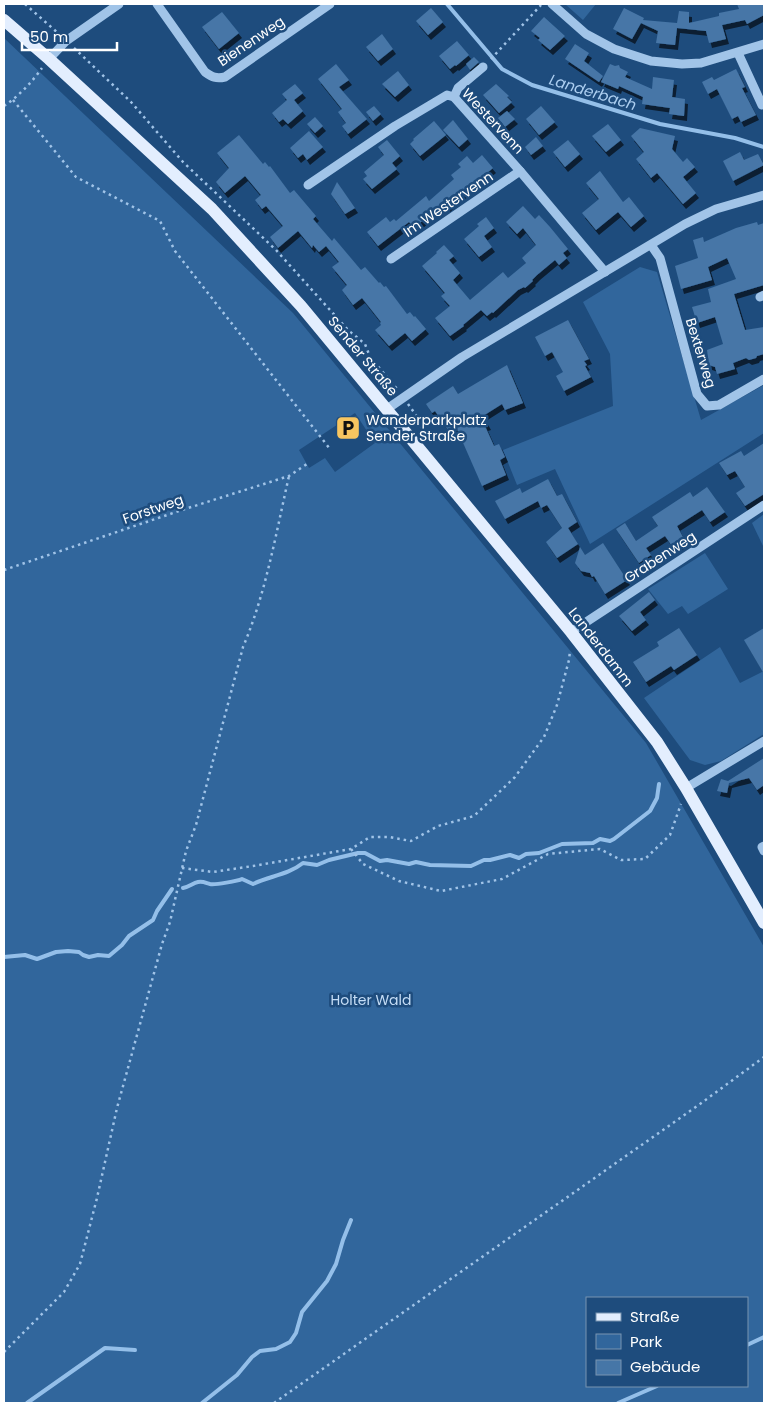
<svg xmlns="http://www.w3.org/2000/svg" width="768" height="1407" font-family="Poppins,sans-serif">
	<defs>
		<filter id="shadow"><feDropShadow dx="3" dy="5" stdDeviation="0" flood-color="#0009"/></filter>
	</defs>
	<rect width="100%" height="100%" fill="#1e4c7d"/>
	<g fill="#31669c" fill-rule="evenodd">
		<polygon points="565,4 596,4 583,20"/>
		<path d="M 4,38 L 293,313 L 646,743 L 764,947 L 764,1403 L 4,1403 ZM 355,413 L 375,443 L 335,472 L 325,458 L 309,468 L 299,450 ZM 747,1298 L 747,1386 L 587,1386 L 587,1298 Z"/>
		<polygon points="640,267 657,272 701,420 764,385 764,433 590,544 555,469 517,485 503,450 613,406 610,354 583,302"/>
		<polygon points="764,514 764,548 752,523"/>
		<polygon points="705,553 728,589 688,614 682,606 668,614 648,589"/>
		<polygon points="720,647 740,683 764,671 764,734 721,761 705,765 690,760 644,698"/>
	</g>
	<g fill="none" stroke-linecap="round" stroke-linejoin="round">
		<g stroke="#94bfe9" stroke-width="4">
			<polyline points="447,4 502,69 532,85 660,124 735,138 764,147"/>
			<path d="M 183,888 C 189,887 193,883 198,882 C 203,881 206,883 210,884 C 215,885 238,881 242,879 L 253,884 C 269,876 288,875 303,863 L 317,865 L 329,860 L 358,853 L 365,853 L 380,861 L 387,860 L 409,864 L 416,862 L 430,865 L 471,866 L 484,860 L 490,860 L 510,855 L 519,858 L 526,854 L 539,853 L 562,844 L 593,843 L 600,839 L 610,841 L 614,839 L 650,811 L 657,798 L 659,784"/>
			<polyline points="4,957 25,955 37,959 56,952 68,951 79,952 83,955 89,957 98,955 109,956 122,945 129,936 153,920 157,911 172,889"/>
			<polyline points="747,1345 764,1337"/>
			<polyline points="27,1403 105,1348 135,1350"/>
			<polyline points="202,1403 237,1375 252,1357 260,1351 276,1349 290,1342 296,1333 302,1312 327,1281 336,1264 343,1240 351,1220"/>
			<polyline points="618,1403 657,1386"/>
		</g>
	</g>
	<g fill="#4676a7" filter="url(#shadow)">
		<polygon points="737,4 764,4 764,15 747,24 745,20 722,25 726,39 709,43 706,31 677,28 675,45 656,43 658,31 641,23 632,39 613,29 624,8 644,18 643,20 677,23 679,11 689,12 689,23 719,16 719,13 739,9"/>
		<polygon points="431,8 443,22 428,35 416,21"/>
		<polygon points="222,12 239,33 219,49 202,27"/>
		<polygon points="544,17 565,36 550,50 538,40 540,38 531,31"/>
		<polygon points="382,34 393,49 378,61 366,47"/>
		<polygon points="457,41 469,55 456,66 455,65 450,69 439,56"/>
		<polygon points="575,44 589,53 584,61 603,76 599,82 565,59"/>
		<polygon points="474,57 479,62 470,70 466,64"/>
		<polygon points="336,64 349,80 339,87 367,119 348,134 342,126 346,123 338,112 342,109 318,79"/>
		<polygon points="610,64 615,66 619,65 620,68 628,72 625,77 652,89 653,77 674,80 672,97 685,99 684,116 669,114 670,108 642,104 643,97 619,86 618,89 601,82"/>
		<polygon points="736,69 745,87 742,88 756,115 741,122 738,116 732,119 717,89 708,94 702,82 712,77 714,80"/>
		<polygon points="398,71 409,85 395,97 382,84"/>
		<polygon points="295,84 303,93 294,100 303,111 288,124 283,119 279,122 272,113 287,100 282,94"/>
		<polygon points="496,84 509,96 507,97 512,102 499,113 483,95"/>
		<polygon points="374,106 381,114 373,121 366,112"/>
		<polygon points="541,106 555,122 539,135 526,119"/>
		<polygon points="507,111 515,119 505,127 498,118"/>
		<polygon points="315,117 323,126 315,133 307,124"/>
		<polygon points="453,120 468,139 459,147 443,130"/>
		<polygon points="434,121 446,135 420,156 410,144 414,140 413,139"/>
		<polygon points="608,124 621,140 606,152 592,136"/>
		<polygon points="640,128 675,136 672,149 683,162 687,158 695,167 683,177 696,193 683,204 657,173 651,178 636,159 644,152 631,136"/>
		<polygon points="309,131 323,147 307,160 303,154 298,158 290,148"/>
		<polygon points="239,135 263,164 265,162 269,167 270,166 290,193 294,190 316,216 313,219 332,241 334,238 361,270 365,267 379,283 380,282 384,287 386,286 407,314 410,312 414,317 415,316 426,329 412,341 405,333 389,346 375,330 381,325 380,323 381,322 362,298 353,305 342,290 347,285 332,267 339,262 326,246 319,252 313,245 312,248 298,231 278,248 270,237 283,226 266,206 262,209 255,200 261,195 245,176 225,193 216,182 229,168 217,153"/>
		<polygon points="536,137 543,146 531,155 525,147"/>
		<polygon points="387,140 400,156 392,163 397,169 372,189 363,179 367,176 364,172 384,155 378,147"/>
		<polygon points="568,140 580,154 565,167 553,152"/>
		<polygon points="740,152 744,160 758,154 764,165 733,181 723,161"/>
		<polygon points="482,155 493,168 447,207 444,203 414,228 409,222 378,246 367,232 386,217 390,222 394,219 396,221 426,196 429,201 454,179 451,175 461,167 458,164 467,156 473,163"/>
		<polygon points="600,171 623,202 629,197 644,216 631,227 618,212 596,230 582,213 599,199 586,183"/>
		<polygon points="337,182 355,208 345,214 331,194"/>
		<polygon points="523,206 535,219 539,215 550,227 568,249 563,253 567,258 559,265 555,260 537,275 532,280 533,281 525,288 524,287 518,290 493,313 492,312 487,316 481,310 463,325 464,326 450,336 435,318 450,306 441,296 445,293 422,266 437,253 436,252 444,245 454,256 449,260 460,273 453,280 470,300 503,272 508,278 526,263 522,258 536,245 523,228 517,234 506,222"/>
		<polygon points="486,217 494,228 484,236 492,247 479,257 464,239 479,226 477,224"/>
		<polygon points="757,222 758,225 764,223 764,285 734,294 745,330 764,327 764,354 757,356 756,358 749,360 746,358 733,363 735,369 717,374 715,367 709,365 707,350 723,344 715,317 697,323 692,307 711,302 708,289 736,279 727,258 708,267 712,280 681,289 675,266 698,258 693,240 703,237 704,242 736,228"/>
		<polygon points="568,320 589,359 584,361 587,365 585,366 591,377 564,391 556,376 563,372 552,352 545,356 535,337"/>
		<polygon points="507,365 523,403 505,410 502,404 483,416 488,425 485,426 494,446 499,444 505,457 500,460 506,475 482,486 457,429 450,433 435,411 432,413 426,404 453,386 458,394"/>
		<polygon points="764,443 764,494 745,506 736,493 745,487 735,471 727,475 719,463 741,451 744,456"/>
		<polygon points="548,479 557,496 562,494 577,522 568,528 578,544 557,558 546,542 562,528 547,505 541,508 538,501 505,519 495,501 520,488 522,493"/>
		<polygon points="707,487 725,512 710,522 702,510 677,526 685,541 674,549 665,536 646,548 651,555 639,563 616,529 625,523 636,541 658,526 652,517 690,492 693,497"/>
		<polygon points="603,543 627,580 605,594 594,576 592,577 590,573 581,571 575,563 580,547 585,555"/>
		<polygon points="649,592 655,600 640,612 646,620 632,631 619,616"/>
		<polygon points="679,628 697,655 674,670 671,666 646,682 633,662 659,646 657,642"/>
		<polygon points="764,628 764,674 744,640"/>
		<polygon points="764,758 764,785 757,790 749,778 729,783 727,793 717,791 721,779 728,781"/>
	</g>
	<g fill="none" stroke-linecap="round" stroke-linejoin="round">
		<g stroke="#a1c4e8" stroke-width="2.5" stroke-dasharray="2.5 4" stroke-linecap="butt">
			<polyline points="25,4 59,34"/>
			<polyline points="74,48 131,102 183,162 276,250 348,330 365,344 370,357 398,390"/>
			<polyline points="491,59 541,5"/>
			<polyline points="13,100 76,177 160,221 175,251 330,449"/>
			<path d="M 4,106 C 19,96 32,82 42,68"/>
			<polyline points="408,404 418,418 423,432"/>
			<polyline points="4,570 185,509 289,476 307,464"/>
			<polyline points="351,849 363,864 399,881 441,891 502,879 548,854 600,849 621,860 645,859 670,835 681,804"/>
			<polyline points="182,868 213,872 253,866 351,849 370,837 389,837 411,841 438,826 474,816 515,777 544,737 557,705 569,660 570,651"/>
			<path d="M 4,1352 L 64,1292 L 80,1264 L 97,1198 L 117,1108 L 162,944 L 170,922 L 186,851 L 196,825 L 243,647 C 266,593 276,533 289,476"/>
			<polyline points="274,1403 700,1104 764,1057"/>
		</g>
		<g stroke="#a1c4e8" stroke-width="9">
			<path d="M 157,4 L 205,72 C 212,77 216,79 225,77 L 330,4"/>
			<polyline points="552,4 586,34 614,49 651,61 682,64 701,63 764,44"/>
			<polyline points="738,53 762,105"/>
			<polyline points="49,59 66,41 119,4"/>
			<polyline points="454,97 458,88 483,67"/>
			<polyline points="308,185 395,126 447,95 454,97 520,171 605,272"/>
			<polyline points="651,245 660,258 697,394 707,406 719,405 764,379"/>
			<polyline points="391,259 520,171"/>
			<polyline points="760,297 764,295"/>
			<polyline points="387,409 462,357 685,224 716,209 764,195"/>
			<polyline points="571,632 764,505"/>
			<polyline points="686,788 764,741"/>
			<polyline points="764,846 762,847 764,851"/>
		</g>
		<polyline stroke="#e3eefe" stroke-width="12" points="4,20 49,59 212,209 301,306 571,632 657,742 686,788 764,923"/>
	</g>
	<defs>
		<symbol id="parking-square" viewBox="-11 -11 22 22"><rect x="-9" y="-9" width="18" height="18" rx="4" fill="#f7c560" stroke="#1e4c7d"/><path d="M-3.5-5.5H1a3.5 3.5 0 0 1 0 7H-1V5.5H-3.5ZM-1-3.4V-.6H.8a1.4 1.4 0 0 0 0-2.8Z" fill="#111"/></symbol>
	</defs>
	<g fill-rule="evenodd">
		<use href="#parking-square" x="334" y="414" width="28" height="28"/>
	</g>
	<g text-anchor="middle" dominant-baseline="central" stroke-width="5" stroke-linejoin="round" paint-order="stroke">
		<g font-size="14" fill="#fff" stroke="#1e4c7d">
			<text transform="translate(251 41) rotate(-34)">Bienenweg</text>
			<text transform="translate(493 121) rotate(47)">Westervenn</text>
			<text transform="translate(448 204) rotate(-34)">Im Westervenn</text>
			<text transform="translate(701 353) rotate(73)">Bexterweg</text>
			<text transform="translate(363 356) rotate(50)">Sender Straße</text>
			<text transform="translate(153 509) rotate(-19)">Forstweg</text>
			<text transform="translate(660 557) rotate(-33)">Grabenweg</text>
			<text transform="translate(601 647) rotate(52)">Landerdamm</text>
		</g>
		<g font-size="14" fill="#fff" stroke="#1e4c7d" text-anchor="start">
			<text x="366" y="420">Wanderparkplatz<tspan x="366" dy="16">Sender Straße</tspan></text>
		</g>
		<g font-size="14" fill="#c5ddf6" stroke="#1e4c7d">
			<text x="371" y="1000">Holter Wald</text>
		</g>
		<g font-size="15" font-style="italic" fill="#accef0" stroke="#1e4c7d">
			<text transform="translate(593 92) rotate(17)">Landerbach</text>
		</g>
	</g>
	<rect width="768" height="1407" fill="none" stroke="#ffffff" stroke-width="10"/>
	<rect x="586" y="1297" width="162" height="90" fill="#1e4c7d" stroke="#7894b1"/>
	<rect x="596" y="1313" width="25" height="8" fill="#e3eefe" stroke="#7894b1"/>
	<text x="630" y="1322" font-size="15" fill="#ffffff">Straße</text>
	<rect x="596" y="1334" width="25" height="15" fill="#31669c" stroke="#7894b1"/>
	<text x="630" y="1347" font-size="15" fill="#ffffff">Park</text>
	<rect x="596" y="1360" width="25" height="15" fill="#4676a7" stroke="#7894b1"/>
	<text x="630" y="1372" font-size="15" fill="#ffffff">Gebäude</text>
	<path d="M22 42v8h95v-8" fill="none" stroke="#ffffff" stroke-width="2.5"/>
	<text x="30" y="42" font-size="15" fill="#ffffff" stroke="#1e4c7d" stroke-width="4" paint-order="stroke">50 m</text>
</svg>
